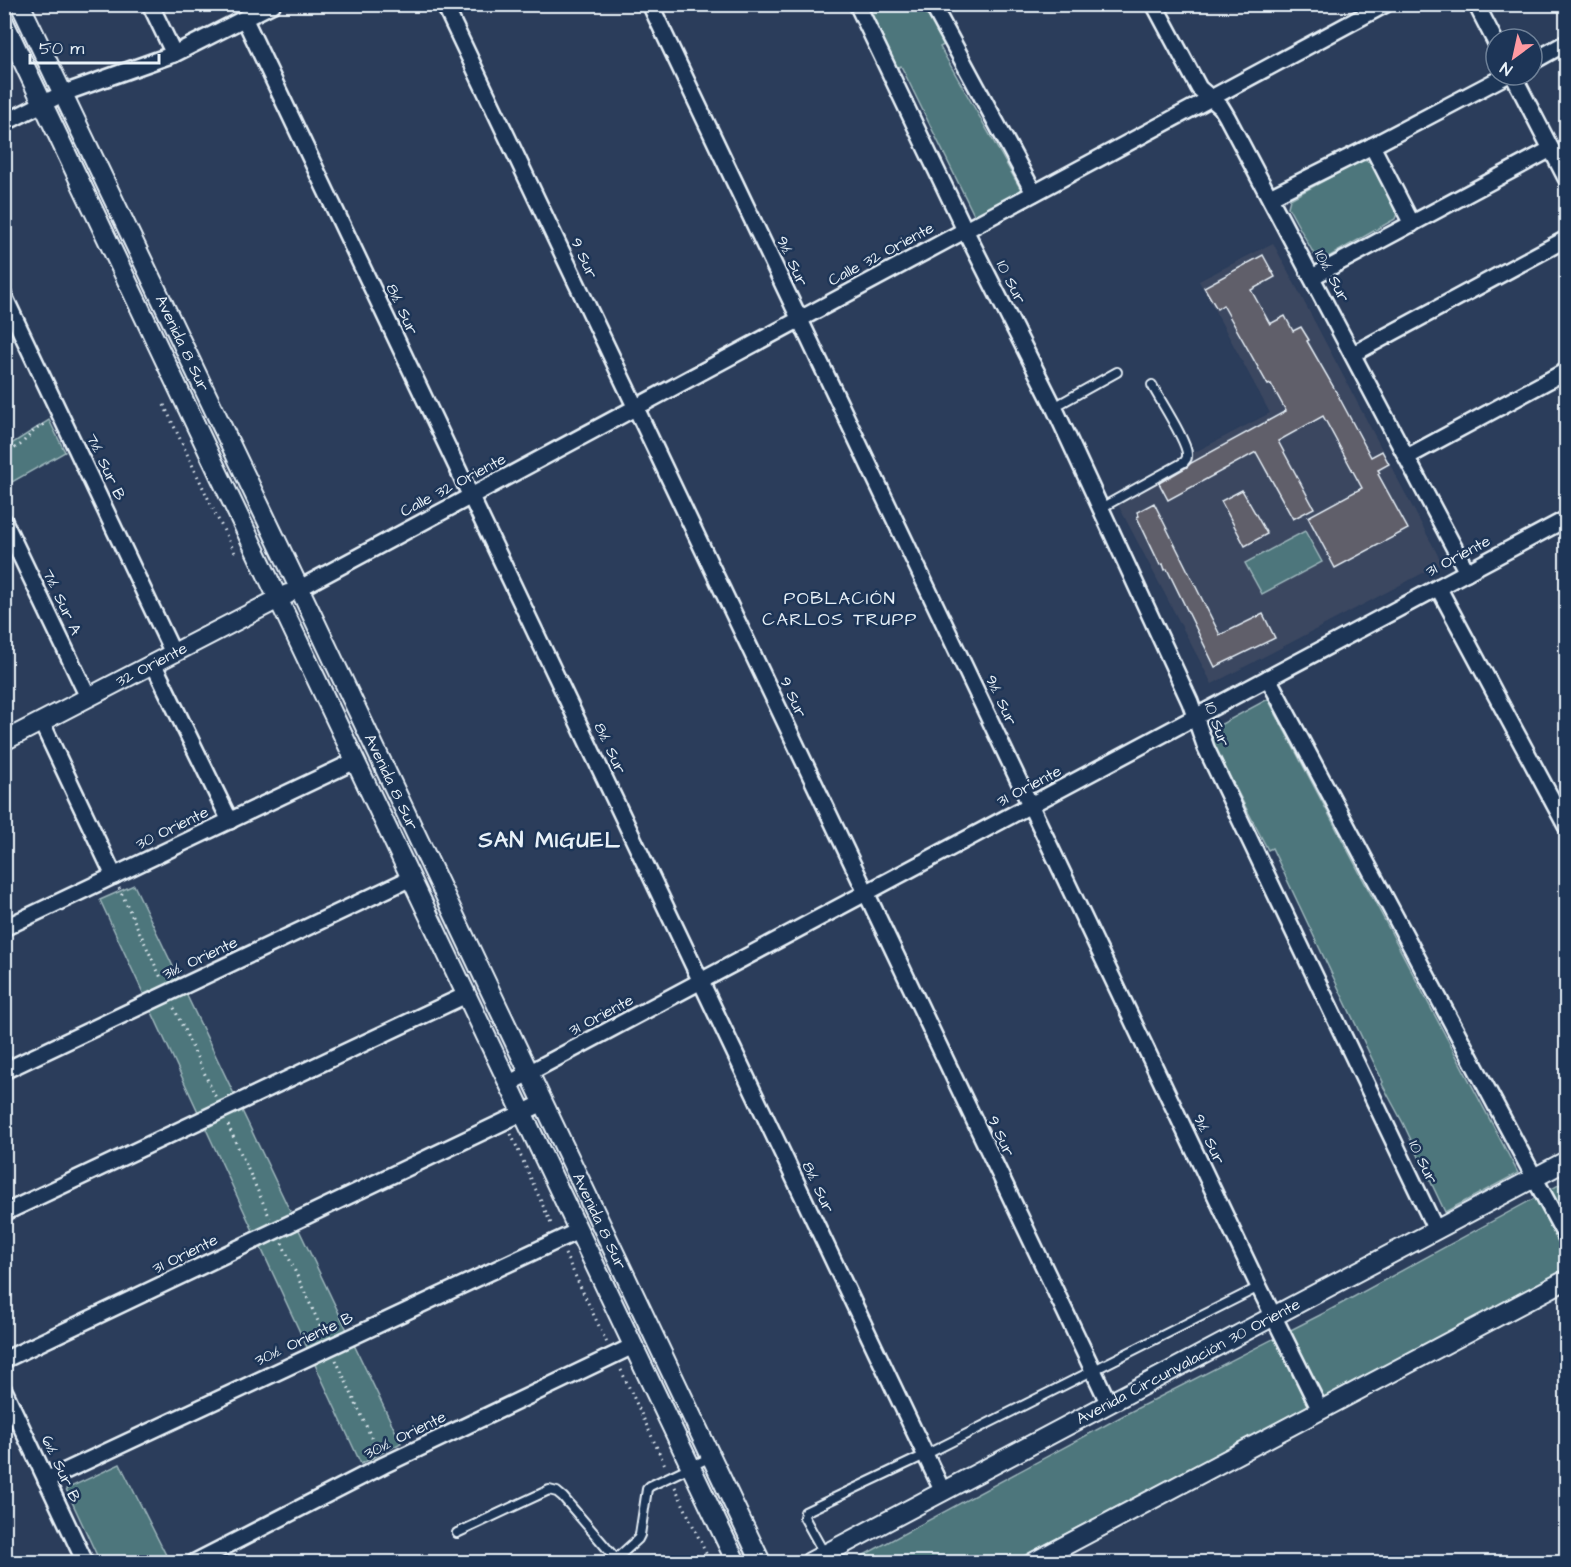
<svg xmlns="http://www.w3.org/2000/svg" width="1571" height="1567" font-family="'Architects Daughter',sans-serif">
	<rect width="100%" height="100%" fill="#2b3d5b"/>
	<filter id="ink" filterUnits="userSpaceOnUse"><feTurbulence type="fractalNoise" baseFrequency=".0167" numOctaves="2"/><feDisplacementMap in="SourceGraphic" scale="12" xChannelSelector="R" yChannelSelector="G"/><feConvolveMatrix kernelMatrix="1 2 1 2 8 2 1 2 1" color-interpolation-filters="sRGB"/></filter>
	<g filter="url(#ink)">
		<polygon fill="#3b4760" points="1273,243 1442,563 1212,684 1113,495 1270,413 1199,281"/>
		<g fill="#4e767b" stroke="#9bb4ba" stroke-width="1.5">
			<polygon points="859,5 932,5 952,40 940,47 1024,195 977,221 901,66 894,69"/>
			<polygon points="1362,160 1371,162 1398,211 1395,219 1323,260 1315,256 1288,207 1290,199"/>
			<polygon points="49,420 65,452 5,486 5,448"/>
			<polygon points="1305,531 1322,562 1262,594 1245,563"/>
			<polygon points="1268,699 1518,1173 1445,1212 1403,1123 1382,1084 1383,1082 1272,848 1268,850 1209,737 1216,733 1214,728"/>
			<polygon points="134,885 401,1443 361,1464 100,900"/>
			<polygon points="1566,1181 1566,1270 1012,1562 851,1562 1128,1413 1326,1312"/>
			<polygon points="120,1464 168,1559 162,1562 100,1562 66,1489"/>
		</g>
		<g fill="#615e6b" stroke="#e8f1f8" stroke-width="1.5">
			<polygon points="1263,255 1275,277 1251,290 1270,324 1285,316 1293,331 1301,327 1309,340 1307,341 1333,386 1371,457 1382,451 1389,464 1378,470 1380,473 1378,474 1408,529 1335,568 1308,517 1362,488 1323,416 1278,441 1314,508 1293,519 1256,452 1168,500 1159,483 1187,467 1191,463 1286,411 1271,384 1268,385 1223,305 1217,309 1204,287"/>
			<polygon points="1242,490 1267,534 1245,546 1221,501"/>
			<polygon points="1154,503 1220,635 1263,614 1275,638 1215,667 1167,569 1165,570 1163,564 1160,565 1137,517 1139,516 1137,512"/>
		</g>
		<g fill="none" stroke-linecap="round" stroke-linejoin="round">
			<defs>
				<g id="service">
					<polyline points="1054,407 1117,372"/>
					<path d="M 1101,508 L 1184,462 C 1187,458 1187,459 1187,454 C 1187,441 1159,399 1152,385"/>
					<polyline points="457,1533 549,1490 557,1492 563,1497 616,1559 638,1539 640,1535 647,1489 650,1486 711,1457"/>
					<polyline points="824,1553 804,1517 805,1512 925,1455 1259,1287"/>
				</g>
				<g id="minor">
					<polyline points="150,4 174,54"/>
					<polyline points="444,4 1109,1404"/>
					<polyline points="650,4 1259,1287 1320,1410"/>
					<polyline points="857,4 965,230 1054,407 1190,702 1206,748 1436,1230"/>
					<polyline points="932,4 1034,193"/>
					<polyline points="1154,4 1199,88 1221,107 1227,117 1467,572"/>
					<polyline points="1476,4 1496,43"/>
					<polyline points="245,20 943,1492"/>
					<polyline points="1532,62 1566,43"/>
					<polyline points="1513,75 1566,178"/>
					<polyline points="4,123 64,93 174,54 273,4"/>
					<polyline points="1372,146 1412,224"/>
					<polyline points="1270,197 1372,146 1507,75"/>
					<polyline points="1312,277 1551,149"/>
					<polyline points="4,296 173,653"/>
					<polyline points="1353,354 1566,239"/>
					<polyline points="1407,457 1566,371"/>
					<polyline points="4,521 88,697"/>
					<polyline points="1438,587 1566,826"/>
					<polyline points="300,588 1386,4"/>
					<polyline points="153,663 230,821"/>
					<polyline points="1268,678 1566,1237"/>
					<polyline points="41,721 114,876"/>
					<polyline points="4,928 355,761"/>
					<polyline points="4,1071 411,878"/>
					<polyline points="508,1084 1566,519"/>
					<polyline points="4,1213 466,995"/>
					<polyline points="4,1360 543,1103"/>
					<polyline points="4,1390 85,1562"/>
					<polyline points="46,1480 578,1231"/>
					<polyline points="195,1562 384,1465 633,1346"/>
				</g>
				<g id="tertiary">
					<path id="s1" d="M 20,4 L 313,617 L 761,1562"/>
					<polyline points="4,22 736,1562"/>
					<path id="s2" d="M 4,741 L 288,594"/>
					<path id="s3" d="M 810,1562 L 1566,1161"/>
					<polyline points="1034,1562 1566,1280"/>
				</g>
			</defs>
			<use href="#service" stroke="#e8f1f8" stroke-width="12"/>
			<use href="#minor" stroke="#e8f1f8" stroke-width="20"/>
			<use href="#tertiary" stroke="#e8f1f8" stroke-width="22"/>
			<g stroke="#e8f1f8" stroke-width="3" stroke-dasharray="1.5 4.5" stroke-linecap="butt">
				<polyline points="164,405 215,513 235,553"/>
				<polyline points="4,454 20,445 35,430 46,423"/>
				<polyline points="119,888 162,980"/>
				<polyline points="174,1008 216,1098"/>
				<polyline points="228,1125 270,1218"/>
				<polyline points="511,1134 552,1226"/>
				<polyline points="282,1243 323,1332"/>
				<polyline points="565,1254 607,1343"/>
				<polyline points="336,1360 378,1452"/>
				<polyline points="621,1370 665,1465"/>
				<polyline points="675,1487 710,1562"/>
			</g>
			<use href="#service" stroke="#1d3557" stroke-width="8"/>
			<use href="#minor" stroke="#1d3557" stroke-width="15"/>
			<use href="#tertiary" stroke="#1d3557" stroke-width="18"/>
		</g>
	</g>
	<g text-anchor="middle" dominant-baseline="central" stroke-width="5" stroke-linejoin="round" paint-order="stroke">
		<g font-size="16" fill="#e8f1f8" stroke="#1d3557">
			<text transform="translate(881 254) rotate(-28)">Calle 32 Oriente</text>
			<text transform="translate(584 258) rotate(65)">9 Sur</text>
			<text transform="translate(792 261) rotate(65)">9½ Sur</text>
			<text transform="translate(1332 276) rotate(62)">10½ Sur</text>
			<text transform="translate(1011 282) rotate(63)">10 Sur</text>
			<text transform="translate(402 309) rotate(65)">8½ Sur</text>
			<text stroke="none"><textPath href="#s1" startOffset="376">Avenida 8 Sur</textPath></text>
			<text transform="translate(106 467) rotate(65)">7½ Sur B</text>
			<text transform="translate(453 485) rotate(-28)">Calle 32 Oriente</text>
			<text transform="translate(1458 556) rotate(-28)">31 Oriente</text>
			<text transform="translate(62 602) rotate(65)">7½ Sur A</text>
			<text stroke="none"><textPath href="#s2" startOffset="166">32 Oriente</textPath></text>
			<text transform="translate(793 697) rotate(65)">9 Sur</text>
			<text transform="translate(1001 700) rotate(65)">9½ Sur</text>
			<text transform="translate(1217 724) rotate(70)">10 Sur</text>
			<text transform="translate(610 748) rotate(65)">8½ Sur</text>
			<text stroke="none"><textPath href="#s1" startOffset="862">Avenida 8 Sur</textPath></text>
			<text transform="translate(1029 786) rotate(-28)">31 Oriente</text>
			<text transform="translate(172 828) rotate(-26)">30 Oriente</text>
			<text transform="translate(200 958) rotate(-25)">31½ Oriente</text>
			<text transform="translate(601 1015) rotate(-28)">31 Oriente</text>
			<text transform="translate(1001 1136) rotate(65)">9 Sur</text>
			<text transform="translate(1209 1139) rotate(65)">9½ Sur</text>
			<text transform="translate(1423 1162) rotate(64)">10 Sur</text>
			<text transform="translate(818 1187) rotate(65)">8½ Sur</text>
			<text stroke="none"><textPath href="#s1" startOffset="1348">Avenida 8 Sur</textPath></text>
			<text transform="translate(185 1254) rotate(-26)">31 Oriente</text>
			<text transform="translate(304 1339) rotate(-25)">30½ Oriente B</text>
			<text stroke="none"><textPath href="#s3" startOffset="428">Avenida Circunvalación 30 Oriente</textPath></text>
			<text transform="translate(405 1435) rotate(-26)">30½ Oriente</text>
			<text transform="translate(61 1469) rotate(65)">6½ Sur B</text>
		</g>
		<g font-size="18" letter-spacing="1.5" fill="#e8f1f8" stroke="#1d3557">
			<text x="840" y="598">POBLACIÓN<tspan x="840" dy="21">CARLOS TRUPP</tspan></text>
		</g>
		<g font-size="22" font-weight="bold" letter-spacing="1.5" fill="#e8f1f8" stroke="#1d3557">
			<text x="550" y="840">SAN MIGUEL</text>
		</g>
	</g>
	<rect width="1571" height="1567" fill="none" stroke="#1d3557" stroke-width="24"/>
	<rect x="12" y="12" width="1547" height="1543" fill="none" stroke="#e8f1f8" stroke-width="2" filter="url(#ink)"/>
	<g transform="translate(1514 57) rotate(213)"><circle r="28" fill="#1d3557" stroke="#6e8097" stroke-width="1.5"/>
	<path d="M0-4.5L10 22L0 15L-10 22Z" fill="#ff9aa2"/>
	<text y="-9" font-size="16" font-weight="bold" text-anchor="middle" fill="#e8f1f8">N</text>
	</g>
	<path d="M30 54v9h129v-9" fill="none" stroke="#e8f1f8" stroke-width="3"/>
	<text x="39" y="54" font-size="18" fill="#e8f1f8" stroke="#1d3557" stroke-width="4.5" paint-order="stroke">50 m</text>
</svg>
